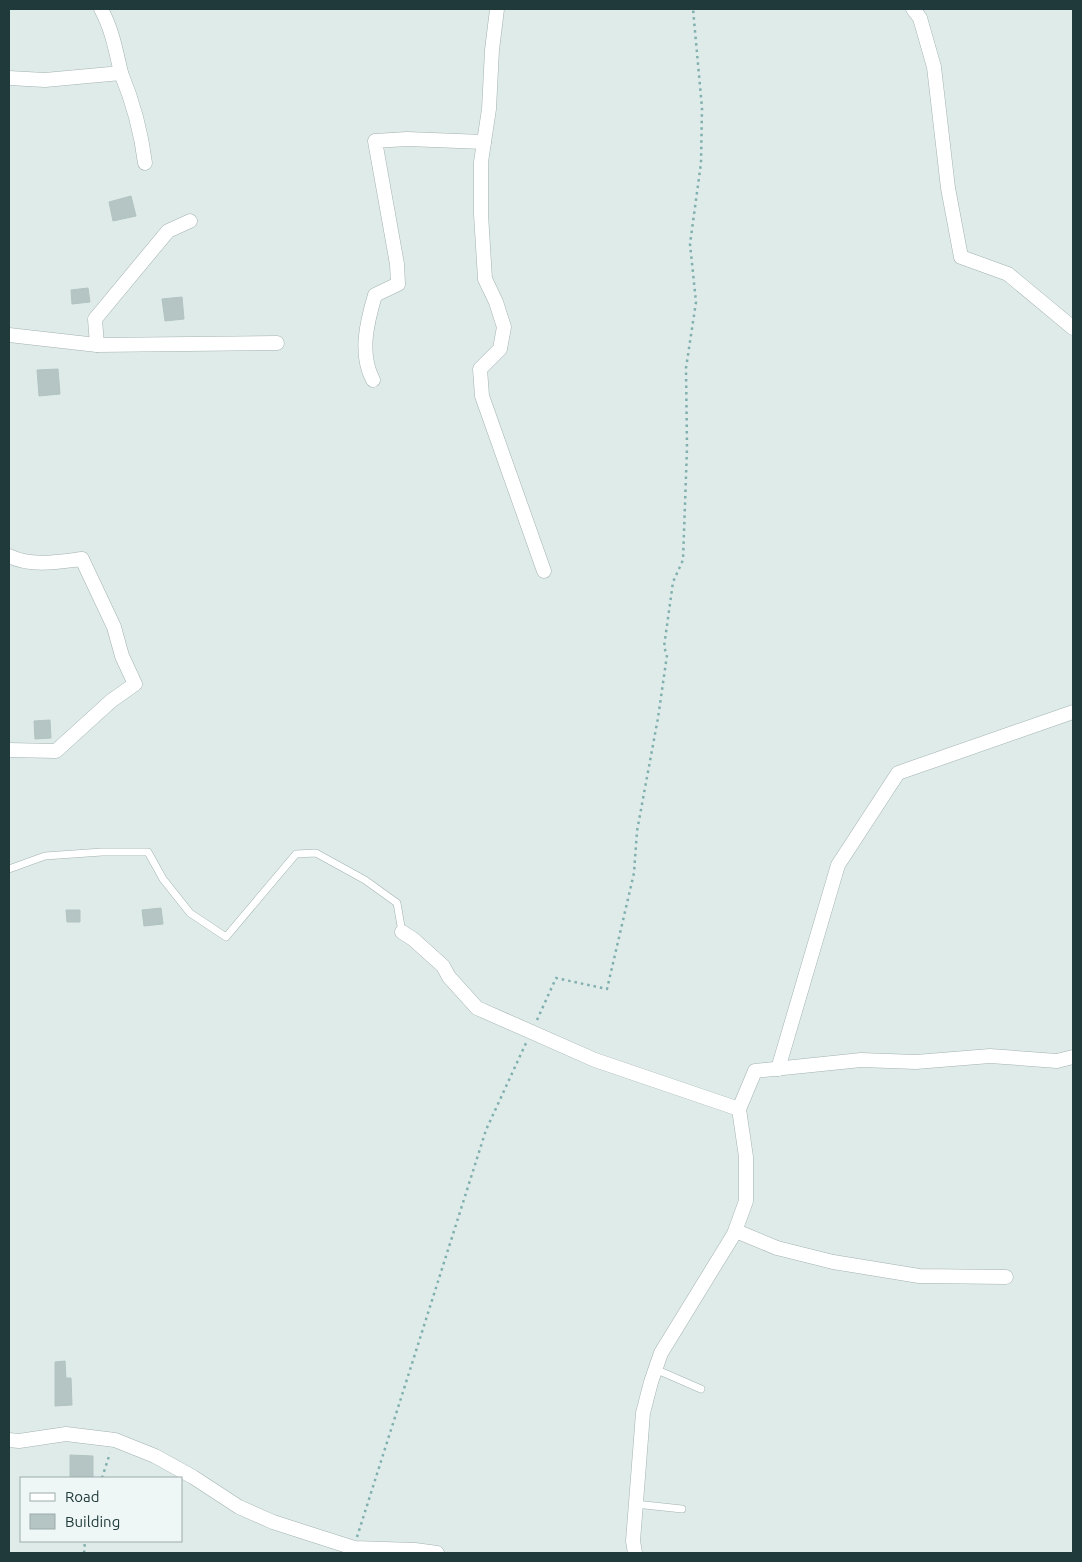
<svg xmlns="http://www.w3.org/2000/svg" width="1082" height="1562" font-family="Ubuntu,sans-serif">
	<rect width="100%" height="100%" fill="#dfebe9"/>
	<g fill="#b4c5c3" stroke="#b1c4c2">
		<polygon points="131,196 136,216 113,221 109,202"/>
		<polygon points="88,288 90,302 72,304 71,290"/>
		<polygon points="182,297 184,319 165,321 162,299"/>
		<polygon points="58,369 60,394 39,396 37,370"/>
		<polygon points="50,720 51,738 35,739 34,721"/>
		<polygon points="161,908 163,924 144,926 142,910"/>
		<polygon points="66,910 80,910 80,922 67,922"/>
		<polygon points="65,1361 66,1378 71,1378 72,1405 55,1406 55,1362"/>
		<polygon points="70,1455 93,1456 93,1478 70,1478"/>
	</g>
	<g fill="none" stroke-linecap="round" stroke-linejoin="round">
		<defs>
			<g id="service">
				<polyline points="9,869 45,856 102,852 148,852 163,879 190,913 226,937 296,854 316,853 365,880 397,903 402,932"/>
				<polyline points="655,1369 701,1389"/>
				<polyline points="635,1504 682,1509"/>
			</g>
			<g id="minor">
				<polyline points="497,9 492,50 489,109 481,162 481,214 485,279 496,302 504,327 500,349 480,369 482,396 544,571"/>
				<polyline points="913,9 920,18 934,67 948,188 961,257 1008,274 1073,328"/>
				<path d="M 121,73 C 133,102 141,131 145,163"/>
				<path d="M 9,78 L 45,80 L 121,73 C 116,51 112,29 101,9"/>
				<polyline points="9,335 97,345 95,319 168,231 190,221"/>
				<polyline points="97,345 277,343"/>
				<path d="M 373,380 C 359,354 367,322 375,295 L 398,284 L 397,264 L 375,141 L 407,139 L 484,142"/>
				<path d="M 9,556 C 31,567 58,562 82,559 L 114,627 L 122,656 L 135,684 L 111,701 L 56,751 L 9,750"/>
				<polyline points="402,932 413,939 443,966 449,977 477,1008 595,1060 739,1109 755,1071 861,1060 916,1062 990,1056 1057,1061 1073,1057"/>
				<polyline points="778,1069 838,865 898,773 1073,712"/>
				<polyline points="736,1231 777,1248 833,1262 919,1276 1006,1277"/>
				<polyline points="9,1440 19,1441 66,1434 115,1440 155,1456 193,1477 239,1507 273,1522 354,1548 415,1550 437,1553"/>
				<polyline points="635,1553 633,1541 643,1413 651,1382 661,1353 734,1234 746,1201 746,1157 739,1109"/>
			</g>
		</defs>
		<use href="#service" stroke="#a2b2b1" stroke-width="8"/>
		<use href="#minor" stroke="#a2b2b1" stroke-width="15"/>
		<g stroke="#7fafae" stroke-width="2.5" stroke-dasharray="2.5 4" stroke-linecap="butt">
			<polyline points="537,1020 556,978 607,989 634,873 637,831 658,718 667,655 664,647 673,582 683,560 687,448 686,368 696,302 690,244 701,163 702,108 693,9"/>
			<polyline points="102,1478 110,1453"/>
			<polyline points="357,1537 486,1130 526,1043"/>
			<polyline points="84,1553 85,1541"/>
		</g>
		<use href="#service" stroke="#fff" stroke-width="7"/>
		<use href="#minor" stroke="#fff" stroke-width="14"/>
	</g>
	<rect width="1082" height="1562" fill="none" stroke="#203a3b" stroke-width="20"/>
	<rect x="20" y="1477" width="162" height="65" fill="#eff7f6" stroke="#9cabab"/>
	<rect x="30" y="1493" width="25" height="8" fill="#ffffff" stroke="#9cabab"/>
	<text x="65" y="1502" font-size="15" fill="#203a3b">Road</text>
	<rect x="30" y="1514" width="25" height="15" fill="#b4c5c3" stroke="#9cabab"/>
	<text x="65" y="1527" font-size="15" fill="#203a3b">Building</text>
</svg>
